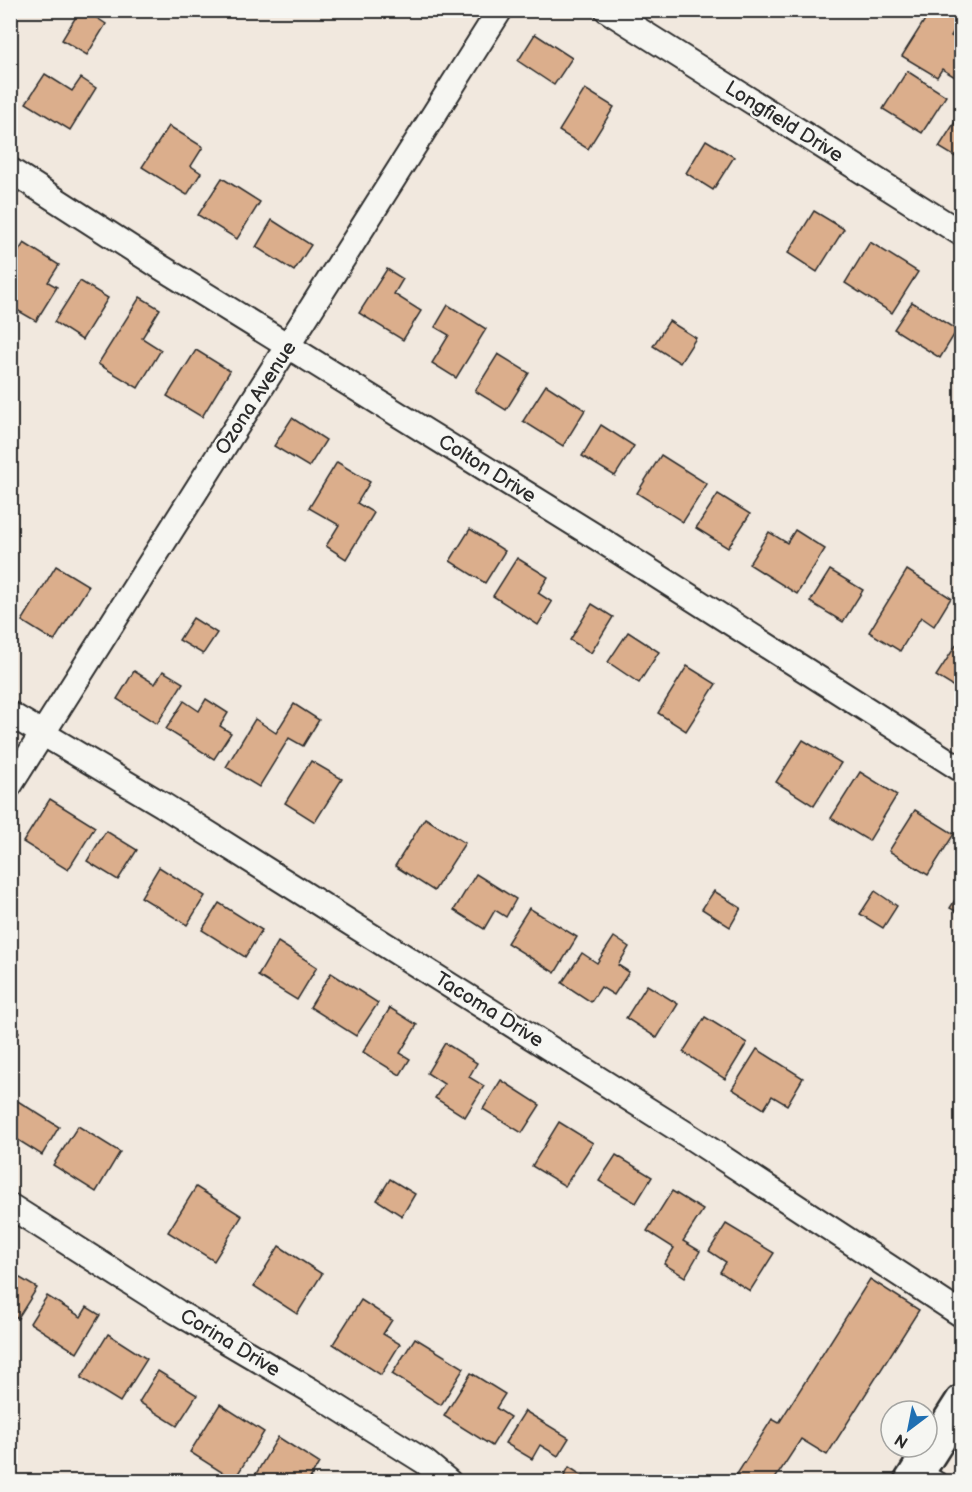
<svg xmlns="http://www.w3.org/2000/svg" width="972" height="1492" font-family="'Balsamiq Sans',sans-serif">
	<rect width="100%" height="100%" fill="#f1e8de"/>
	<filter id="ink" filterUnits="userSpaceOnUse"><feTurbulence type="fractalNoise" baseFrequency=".0167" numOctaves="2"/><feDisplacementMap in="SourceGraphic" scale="12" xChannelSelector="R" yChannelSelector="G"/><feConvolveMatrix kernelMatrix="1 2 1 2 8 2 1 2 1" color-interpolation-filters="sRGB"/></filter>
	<g filter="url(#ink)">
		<g fill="#dbae8c" stroke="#2b2b2b" stroke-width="1.5">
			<polygon points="80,10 85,10 106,24 87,55 62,40"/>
			<polygon points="931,10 940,10 959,22 951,36 962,42 962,77 960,80 942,69 937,77 902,56"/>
			<polygon points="535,34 572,58 554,85 518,61"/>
			<polygon points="907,71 946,96 922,133 883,109"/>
			<polygon points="45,74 72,91 81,78 96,88 70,130 26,103"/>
			<polygon points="585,89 614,107 588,149 559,131"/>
			<polygon points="962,111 962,161 939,147"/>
			<polygon points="169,126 203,147 191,166 201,173 187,195 142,167"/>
			<polygon points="706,140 734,157 713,190 686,173"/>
			<polygon points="222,178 260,202 237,239 198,215"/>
			<polygon points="814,211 844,229 817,272 788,253"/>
			<polygon points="272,220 311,245 294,271 256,247"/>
			<polygon points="870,242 918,272 892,313 845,283"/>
			<polygon points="24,243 59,265 48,282 57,287 36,321 10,306 10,264"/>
			<polygon points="387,269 403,279 394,294 421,311 403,340 359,313"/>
			<polygon points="80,281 108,298 82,340 54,322"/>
			<polygon points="140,297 160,309 142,338 161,350 138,388 98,364"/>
			<polygon points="912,302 957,330 940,358 894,329"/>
			<polygon points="448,305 486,329 456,378 432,363 449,335 435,327"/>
			<polygon points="669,321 696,338 680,363 653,346"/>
			<polygon points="196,350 230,371 202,417 167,396"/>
			<polygon points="498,354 529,373 506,410 475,391"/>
			<polygon points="546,385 585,410 563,446 523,421"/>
			<polygon points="292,418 326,440 309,467 274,446"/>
			<polygon points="601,425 634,446 615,476 582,456"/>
			<polygon points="661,455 707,484 683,522 637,493"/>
			<polygon points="337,462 370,482 357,503 374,513 346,559 326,546 339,525 309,508"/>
			<polygon points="718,494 750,514 728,548 696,528"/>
			<polygon points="470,529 505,551 485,583 450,561"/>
			<polygon points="795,530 825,549 797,594 749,564 769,532 787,543"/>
			<polygon points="517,558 548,577 538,593 552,602 538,625 493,596"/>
			<polygon points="56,566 89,586 54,641 22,621"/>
			<polygon points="830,570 863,590 843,622 810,602"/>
			<polygon points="907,570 951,598 934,626 921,617 900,651 869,632"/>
			<polygon points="592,604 613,617 591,653 570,640"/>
			<polygon points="193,618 217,633 203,654 179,640"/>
			<polygon points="628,632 659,652 639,683 608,662"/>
			<polygon points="962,636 962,692 936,676"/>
			<polygon points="687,666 716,684 686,731 658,713"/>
			<polygon points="134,671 155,684 163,671 183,683 157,724 117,699"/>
			<polygon points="206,699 228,713 220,726 231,733 214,759 166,729 184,701 199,711"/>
			<polygon points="294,704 319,720 303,746 289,738 259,787 226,767 255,719 276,733"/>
			<polygon points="803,740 841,763 814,806 776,782"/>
			<polygon points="311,761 342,779 315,822 285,803"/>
			<polygon points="860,772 897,795 869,841 831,818"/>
			<polygon points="50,799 95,827 68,870 23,842"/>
			<polygon points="915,810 954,834 928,875 889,851"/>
			<polygon points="425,818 465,843 434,891 395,866"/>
			<polygon points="106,831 137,850 118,880 87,861"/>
			<polygon points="159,867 205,896 187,925 141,897"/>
			<polygon points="476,874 516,899 506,917 495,910 484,929 454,910"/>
			<polygon points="962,889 962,915 950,908"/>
			<polygon points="714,891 741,908 730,927 702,909"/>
			<polygon points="875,891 897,906 883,928 860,914"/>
			<polygon points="219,903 262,930 245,957 202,930"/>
			<polygon points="529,908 577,937 555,973 507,943"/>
			<polygon points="614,937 629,947 618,965 629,972 614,995 601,987 591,1002 562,983 582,953 597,963"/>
			<polygon points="278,942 317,967 297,1000 258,976"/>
			<polygon points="331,973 378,1003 356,1036 310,1007"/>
			<polygon points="647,985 678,1004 657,1038 626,1018"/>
			<polygon points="390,1008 417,1025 400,1053 410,1059 400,1075 363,1052"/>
			<polygon points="705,1017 747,1043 725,1079 683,1052"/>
			<polygon points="10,1026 19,1032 10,1046"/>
			<polygon points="445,1043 477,1063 469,1077 484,1086 465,1117 435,1098 444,1084 427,1073"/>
			<polygon points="757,1049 803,1078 787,1105 772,1096 764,1109 732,1089"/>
			<polygon points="501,1080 540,1105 522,1133 483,1109"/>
			<polygon points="13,1098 59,1127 42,1155 10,1135 10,1102"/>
			<polygon points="559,1122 593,1143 565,1186 532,1166"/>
			<polygon points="78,1126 120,1152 96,1192 53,1165"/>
			<polygon points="616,1155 652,1177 636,1203 599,1181"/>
			<polygon points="390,1179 415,1194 402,1216 377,1200"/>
			<polygon points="196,1187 242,1216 214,1261 168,1232"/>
			<polygon points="672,1191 703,1210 683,1241 700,1251 685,1277 664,1264 674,1248 647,1231"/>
			<polygon points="726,1224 774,1253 750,1291 720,1272 726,1262 709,1251"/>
			<polygon points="279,1246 322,1274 297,1314 254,1286"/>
			<polygon points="10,1272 37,1288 18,1318 10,1313"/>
			<polygon points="870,1279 919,1310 827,1455 801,1439 773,1482 732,1482 772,1419 779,1423"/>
			<polygon points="47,1296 81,1317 87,1307 100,1315 77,1353 30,1323"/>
			<polygon points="361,1300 392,1320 383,1334 400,1344 381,1375 333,1344"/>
			<polygon points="108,1334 147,1359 120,1402 81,1378"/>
			<polygon points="415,1338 464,1368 441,1405 392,1374"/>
			<polygon points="158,1371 197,1395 177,1426 139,1402"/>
			<polygon points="471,1373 505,1394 496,1408 510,1417 492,1446 444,1416"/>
			<polygon points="220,1404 264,1432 234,1480 190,1452"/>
			<polygon points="525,1411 569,1438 558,1456 540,1445 532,1459 505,1443"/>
			<polygon points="278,1437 319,1463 308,1482 251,1482"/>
			<polygon points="569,1467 592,1482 561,1482"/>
		</g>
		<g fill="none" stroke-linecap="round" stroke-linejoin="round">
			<defs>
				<polyline id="lane" points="922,1469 944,1482"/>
				<g id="street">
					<polyline points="607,10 962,234"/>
					<polyline points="10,170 159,266 601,540 962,770"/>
					<polyline points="10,714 163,805 686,1134 962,1315"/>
					<polyline points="10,785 500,10"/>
					<polyline points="10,1206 177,1312 310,1390 425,1462 449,1482"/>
				</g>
				<polyline id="secondary" points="911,1482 962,1402"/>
			</defs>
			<use href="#lane" stroke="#2b2b2b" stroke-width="16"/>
			<use href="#street" stroke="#2b2b2b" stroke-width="28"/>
			<use href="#secondary" stroke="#2b2b2b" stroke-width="38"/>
			<use href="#lane" stroke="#f6f6f2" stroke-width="12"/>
			<use href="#street" stroke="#f6f6f2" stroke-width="24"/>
			<use href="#secondary" stroke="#f6f6f2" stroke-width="33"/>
		</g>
	</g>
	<g text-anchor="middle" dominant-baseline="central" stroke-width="5" stroke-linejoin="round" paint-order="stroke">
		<g font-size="20" fill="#2b2b2b" stroke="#f6f6f2">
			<text transform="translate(784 122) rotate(32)">Longfield Drive</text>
			<text transform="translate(256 398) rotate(-57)">Ozona Avenue</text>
			<text transform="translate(487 469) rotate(32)">Colton Drive</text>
			<text transform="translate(489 1010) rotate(32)">Tacoma Drive</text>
			<text transform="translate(230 1343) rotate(31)">Corina Drive</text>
		</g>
	</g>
	<rect width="972" height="1492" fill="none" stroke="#f6f6f2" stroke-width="36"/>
	<rect x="18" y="18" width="936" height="1456" fill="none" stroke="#2b2b2b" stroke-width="2" filter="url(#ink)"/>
	<g transform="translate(909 1429) rotate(212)"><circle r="28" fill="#f6f6f2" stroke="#a5a5a2" stroke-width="1.5"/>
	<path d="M0-4.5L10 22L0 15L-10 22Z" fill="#1f6fb2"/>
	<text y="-9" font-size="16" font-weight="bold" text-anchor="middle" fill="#2b2b2b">N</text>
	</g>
</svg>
